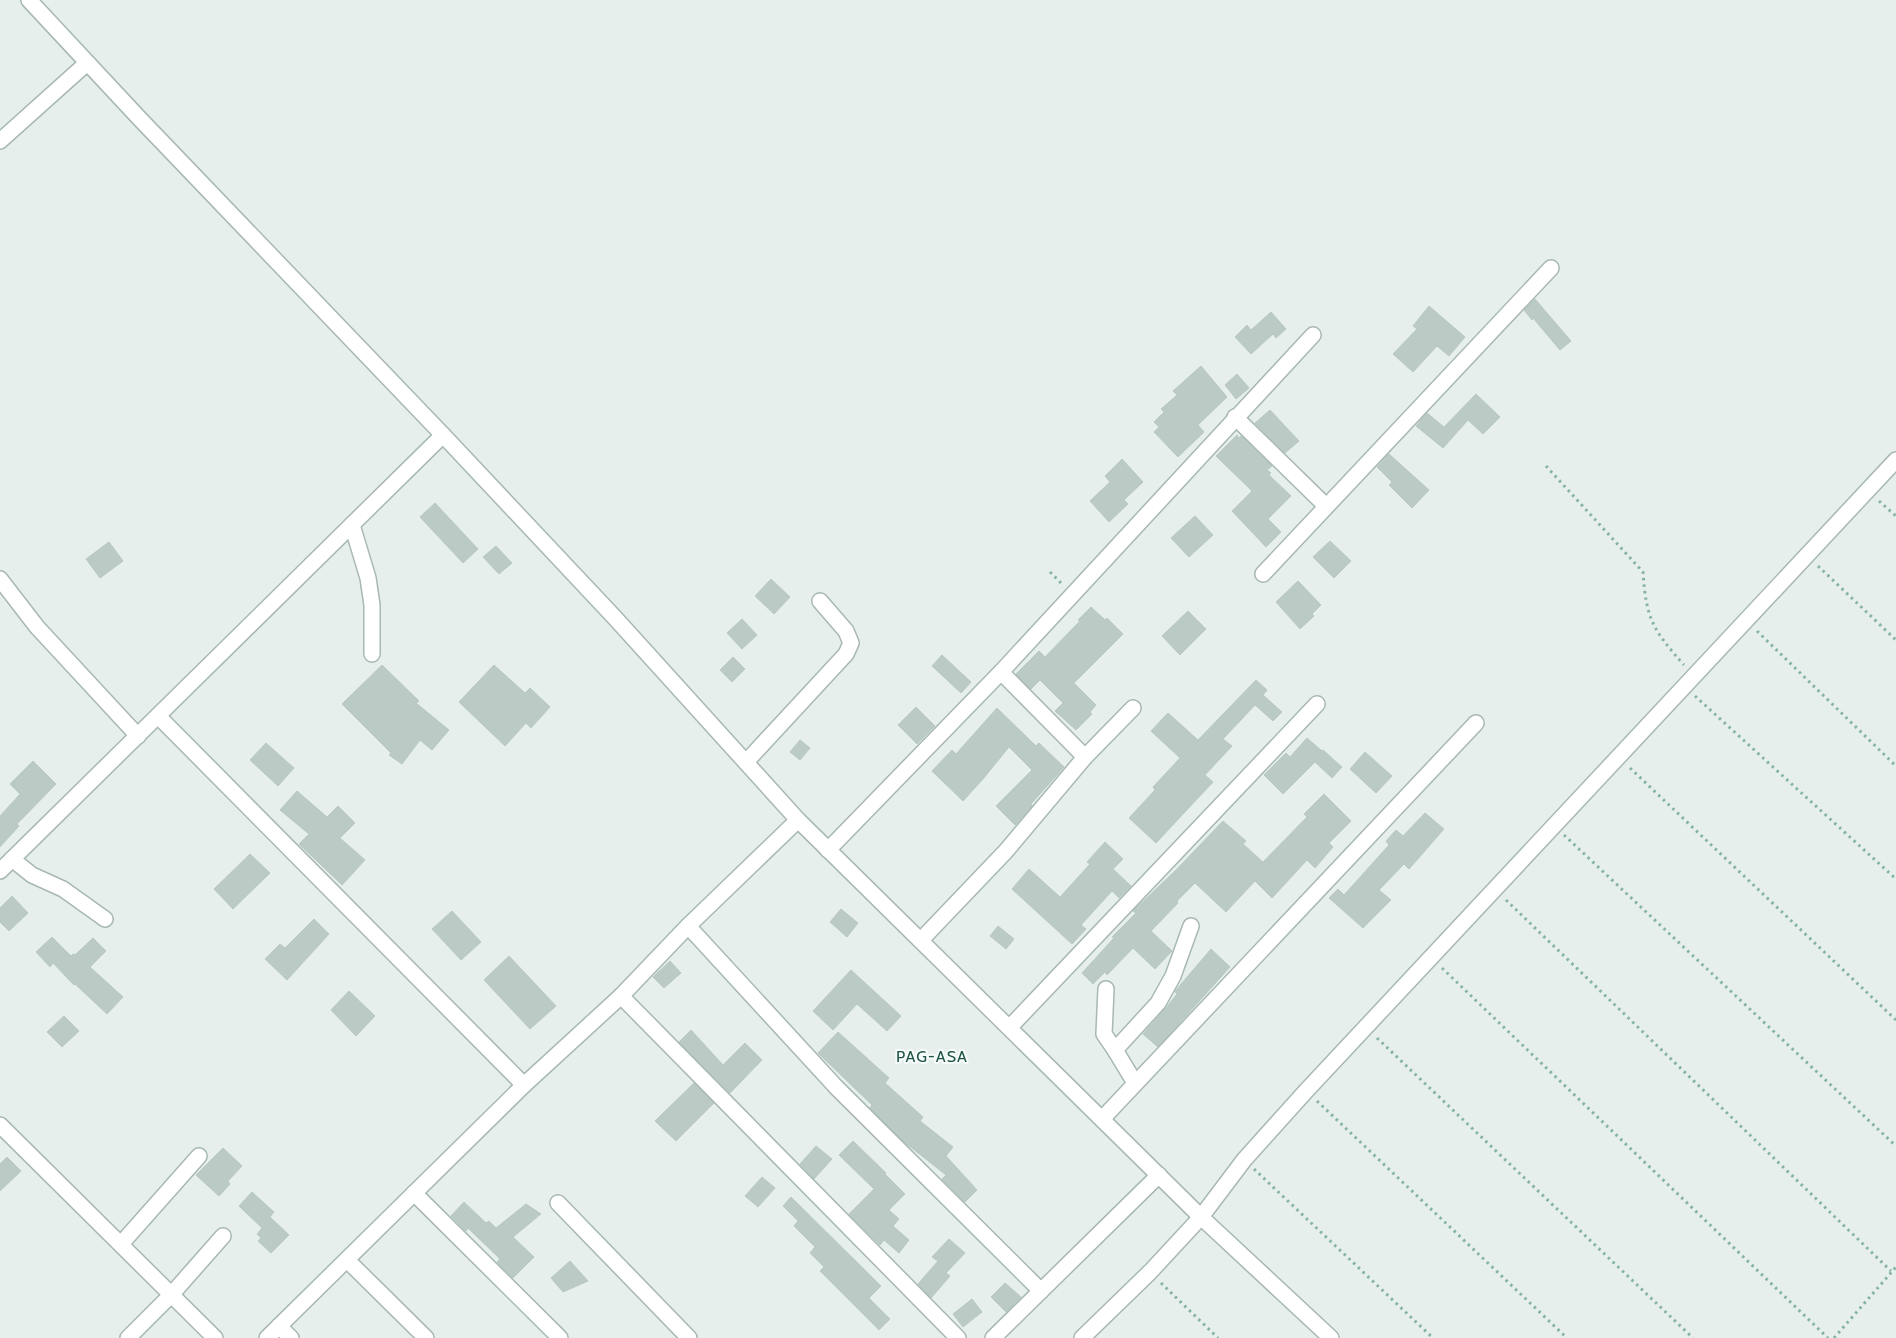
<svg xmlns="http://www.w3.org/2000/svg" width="1896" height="1338" font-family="Cabin,sans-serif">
	<rect width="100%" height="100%" fill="#e6efeb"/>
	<g fill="#bbcac4" stroke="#b8c9c2">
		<polygon points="1535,299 1571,341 1560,350 1533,318 1532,320 1524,310"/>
		<polygon points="1429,306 1465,337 1449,356 1437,346 1413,372 1393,354 1417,329 1413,326"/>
		<polygon points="1271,312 1286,329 1276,338 1273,334 1251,354 1235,337 1247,325 1251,330"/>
		<polygon points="1201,366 1227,397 1198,425 1204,432 1178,457 1154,432 1159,427 1154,422 1164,412 1161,409 1177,395 1173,391"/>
		<polygon points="1237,374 1249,388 1236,399 1225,385"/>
		<polygon points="1476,394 1500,417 1483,434 1468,420 1443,448 1416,426 1427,413 1444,427"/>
		<polygon points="1270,410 1299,441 1285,453 1255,423"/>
		<polygon points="1237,435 1239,438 1241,436 1272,466 1267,470 1271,473 1269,475 1291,496 1268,519 1281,532 1266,547 1232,511 1252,491 1216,456"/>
		<polygon points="1389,454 1429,490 1412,508 1389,485 1392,482 1377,467"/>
		<polygon points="1122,459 1143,482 1124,500 1128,504 1109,522 1090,501 1110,482 1105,476"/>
		<polygon points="435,503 478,549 463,563 420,517"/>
		<polygon points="1195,516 1213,535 1189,557 1171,538"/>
		<polygon points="1330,541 1351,561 1334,578 1313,557"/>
		<polygon points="109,542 123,561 100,578 86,559"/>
		<polygon points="496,546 512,563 499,574 483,557"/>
		<polygon points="771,579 790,597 774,614 755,596"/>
		<polygon points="1298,581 1321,605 1312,614 1314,616 1300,629 1276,602"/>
		<polygon points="1091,607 1105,620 1107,618 1123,634 1074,683 1096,705 1090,712 1092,714 1076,730 1055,711 1063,703 1040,680 1031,689 1016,674 1039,651 1045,657 1080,621 1078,620"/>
		<polygon points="1188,611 1206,629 1180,655 1162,636"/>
		<polygon points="742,619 757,635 742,649 727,633"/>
		<polygon points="942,655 971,682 961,693 932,666"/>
		<polygon points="733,657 745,669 732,682 720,670"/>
		<polygon points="382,665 419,701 416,703 449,730 432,750 420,740 402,764 389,755 391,753 342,704"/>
		<polygon points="494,665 525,693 530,688 550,707 531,728 526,723 505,746 459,702"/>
		<polygon points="1256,680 1267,690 1263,695 1282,712 1273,721 1255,705 1223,739 1232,746 1205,775 1213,782 1156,843 1129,818 1155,790 1153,787 1180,758 1151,731 1168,713 1198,740"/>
		<polygon points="916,707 935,726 917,744 898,725"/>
		<polygon points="997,708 1036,746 1039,743 1064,767 1031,804 1032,806 1015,825 996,806 1032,770 1009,747 983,779 963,801 932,771 952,750 956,754"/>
		<polygon points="1307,738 1322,751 1323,750 1342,767 1332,778 1315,762 1283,794 1264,775 1286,753 1290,757"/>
		<polygon points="800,740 810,748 800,760 790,752"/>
		<polygon points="266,743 294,768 278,786 250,760"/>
		<polygon points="1365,752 1392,776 1376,793 1350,769"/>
		<polygon points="33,761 56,784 17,824 19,826 0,847 0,816 20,794 10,784"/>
		<polygon points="297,791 327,817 338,806 355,823 340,838 365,860 342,885 299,844 309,834 280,810"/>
		<polygon points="1324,794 1351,821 1329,843 1333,847 1315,868 1307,860 1272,898 1255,881 1226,912 1195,883 1177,901 1178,903 1151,931 1172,951 1155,969 1133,948 1107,975 1105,972 1093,984 1082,973 1114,938 1112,937 1136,913 1133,911 1176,870 1223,821 1246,841 1243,844 1263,862 1307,817 1304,814"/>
		<polygon points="1425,813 1444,829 1409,869 1404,864 1379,890 1391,900 1363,928 1329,898 1338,889 1344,895 1389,845 1386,841 1396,830 1403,836"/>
		<polygon points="1105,842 1123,859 1113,869 1131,886 1119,898 1112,891 1081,925 1086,929 1072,944 1012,889 1029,869 1060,897 1090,864 1087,862"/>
		<polygon points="250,854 270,873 233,909 214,889"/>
		<polygon points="12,896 28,913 9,931 0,922 0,908"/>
		<polygon points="841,909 858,923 847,937 830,922"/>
		<polygon points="452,911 481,942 461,960 432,929"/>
		<polygon points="314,919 329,934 287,980 265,959 280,944 285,948"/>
		<polygon points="998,926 1014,939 1006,949 990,936"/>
		<polygon points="52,937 71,956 73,954 75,955 93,938 106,951 90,967 123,997 107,1014 75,984 74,985 53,963 50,967 36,952"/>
		<polygon points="1211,949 1230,967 1158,1047 1143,1034 1165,1009 1177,994 1175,992 1176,990"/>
		<polygon points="509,956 556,1006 530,1029 484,980"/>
		<polygon points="670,961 681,973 664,988 653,977"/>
		<polygon points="851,970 901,1016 887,1031 857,1004 833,1030 813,1011"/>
		<polygon points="349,991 375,1016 356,1036 331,1010"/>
		<polygon points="64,1016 79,1031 62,1047 47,1032"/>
		<polygon points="691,1030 723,1065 745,1043 762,1060 730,1093 679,1042"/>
		<polygon points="838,1032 889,1078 885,1083 923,1117 920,1121 953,1147 946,1156 977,1190 965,1202 942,1179 946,1175 903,1141 870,1108 872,1105 818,1053"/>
		<polygon points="694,1083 714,1103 676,1141 655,1121"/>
		<polygon points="853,1141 886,1173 885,1174 905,1194 889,1210 899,1219 893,1226 909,1240 899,1253 884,1240 880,1245 849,1214 874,1189 839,1155"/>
		<polygon points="816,1146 832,1159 814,1179 800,1164"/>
		<polygon points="223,1148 242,1166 228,1181 230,1184 219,1196 196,1175"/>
		<polygon points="7,1157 21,1171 0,1191 0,1164"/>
		<polygon points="762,1177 775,1188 758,1207 745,1196"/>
		<polygon points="252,1192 274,1212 270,1217 289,1235 271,1253 258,1241 261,1238 257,1234 262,1228 239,1206"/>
		<polygon points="791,1197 881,1286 869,1298 890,1319 879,1330 820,1271 824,1267 810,1253 815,1247 794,1226 798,1221 783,1206"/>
		<polygon points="464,1202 486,1223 489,1221 496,1228 526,1204 541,1214 513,1237 534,1257 513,1278 497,1262 500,1259 468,1228 466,1231 451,1216"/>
		<polygon points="949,1239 965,1253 946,1273 950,1276 931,1298 918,1284 938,1261 932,1257"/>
		<polygon points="570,1261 588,1281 563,1292 551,1278"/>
		<polygon points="1005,1283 1021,1297 1006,1312 991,1297"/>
		<polygon points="972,1299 982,1312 963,1327 953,1314"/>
	</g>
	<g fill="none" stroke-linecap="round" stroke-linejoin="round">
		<defs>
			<g id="minor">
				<polyline points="29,0 139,118 443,435 616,619 798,820 1201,1217 1331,1338"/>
				<polyline points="0,141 87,63"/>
				<polyline points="1235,417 1326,506"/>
				<polyline points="352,525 368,578 372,605 372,654"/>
				<polyline points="1263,574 1551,268"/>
				<polyline points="0,579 37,627 138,736"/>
				<polyline points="1001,672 1085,757"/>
				<polyline points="158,716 524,1085"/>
				<polyline points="746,762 846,654 851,643 846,631 820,601"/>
				<polyline points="828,850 1001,672 1313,335"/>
				<polyline points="12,859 32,875 63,889 105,919"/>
				<polyline points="0,871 443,435"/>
				<polyline points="688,926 836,1087 1041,1291"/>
				<polyline points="921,940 1006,851 1085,757 1133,708"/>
				<polyline points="1106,989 1104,1034 1115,1050"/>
				<polyline points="621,996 958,1338"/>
				<polyline points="1010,1027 1317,704"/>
				<polyline points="1135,1083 1115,1050 1158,1003 1173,976 1191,926"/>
				<polyline points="1102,1119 1476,723"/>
				<polyline points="0,1125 215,1338"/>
				<polyline points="414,1193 560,1338"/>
				<polyline points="558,1203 689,1338"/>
				<polyline points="121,1244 199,1156"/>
				<polyline points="347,1260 426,1338"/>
				<polyline points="279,1326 291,1338"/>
				<polyline points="128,1338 171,1295 223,1236"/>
				<polyline points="267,1338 524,1085 621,996 688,926 798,820"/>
				<polyline points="993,1338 1159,1175"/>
				<polyline points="1082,1338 1150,1272 1201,1217 1244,1160 1306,1091 1896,460"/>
			</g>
		</defs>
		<use href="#minor" stroke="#a8b8b2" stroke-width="18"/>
		<g stroke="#86b3a5" stroke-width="3" stroke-dasharray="2.5 4" stroke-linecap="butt">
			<path d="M 1546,466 L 1643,572 C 1646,619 1653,630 1684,665"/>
			<polyline points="1879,501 1896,516"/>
			<polyline points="1818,566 1896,640"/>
			<polyline points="1050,572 1062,584"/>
			<polyline points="1757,631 1896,766"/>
			<polyline points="1695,696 1896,879"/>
			<polyline points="1630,768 1896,1020"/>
			<polyline points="1564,835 1896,1146"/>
			<polyline points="1506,900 1891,1271"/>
			<polyline points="1442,968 1828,1338"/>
			<polyline points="1377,1038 1693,1338"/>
			<polyline points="1317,1101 1567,1338"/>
			<polyline points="1254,1169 1433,1338"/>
			<polyline points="1161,1283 1218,1338"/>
			<polyline points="1834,1338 1896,1267"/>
		</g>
		<use href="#minor" stroke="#fff" stroke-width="15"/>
	</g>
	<g text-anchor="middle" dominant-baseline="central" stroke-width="4" stroke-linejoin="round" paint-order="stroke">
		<g font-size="16" letter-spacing="1" fill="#1f5548" stroke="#f7fbf9">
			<text x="932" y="1056">PAG-ASA</text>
		</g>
	</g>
</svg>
